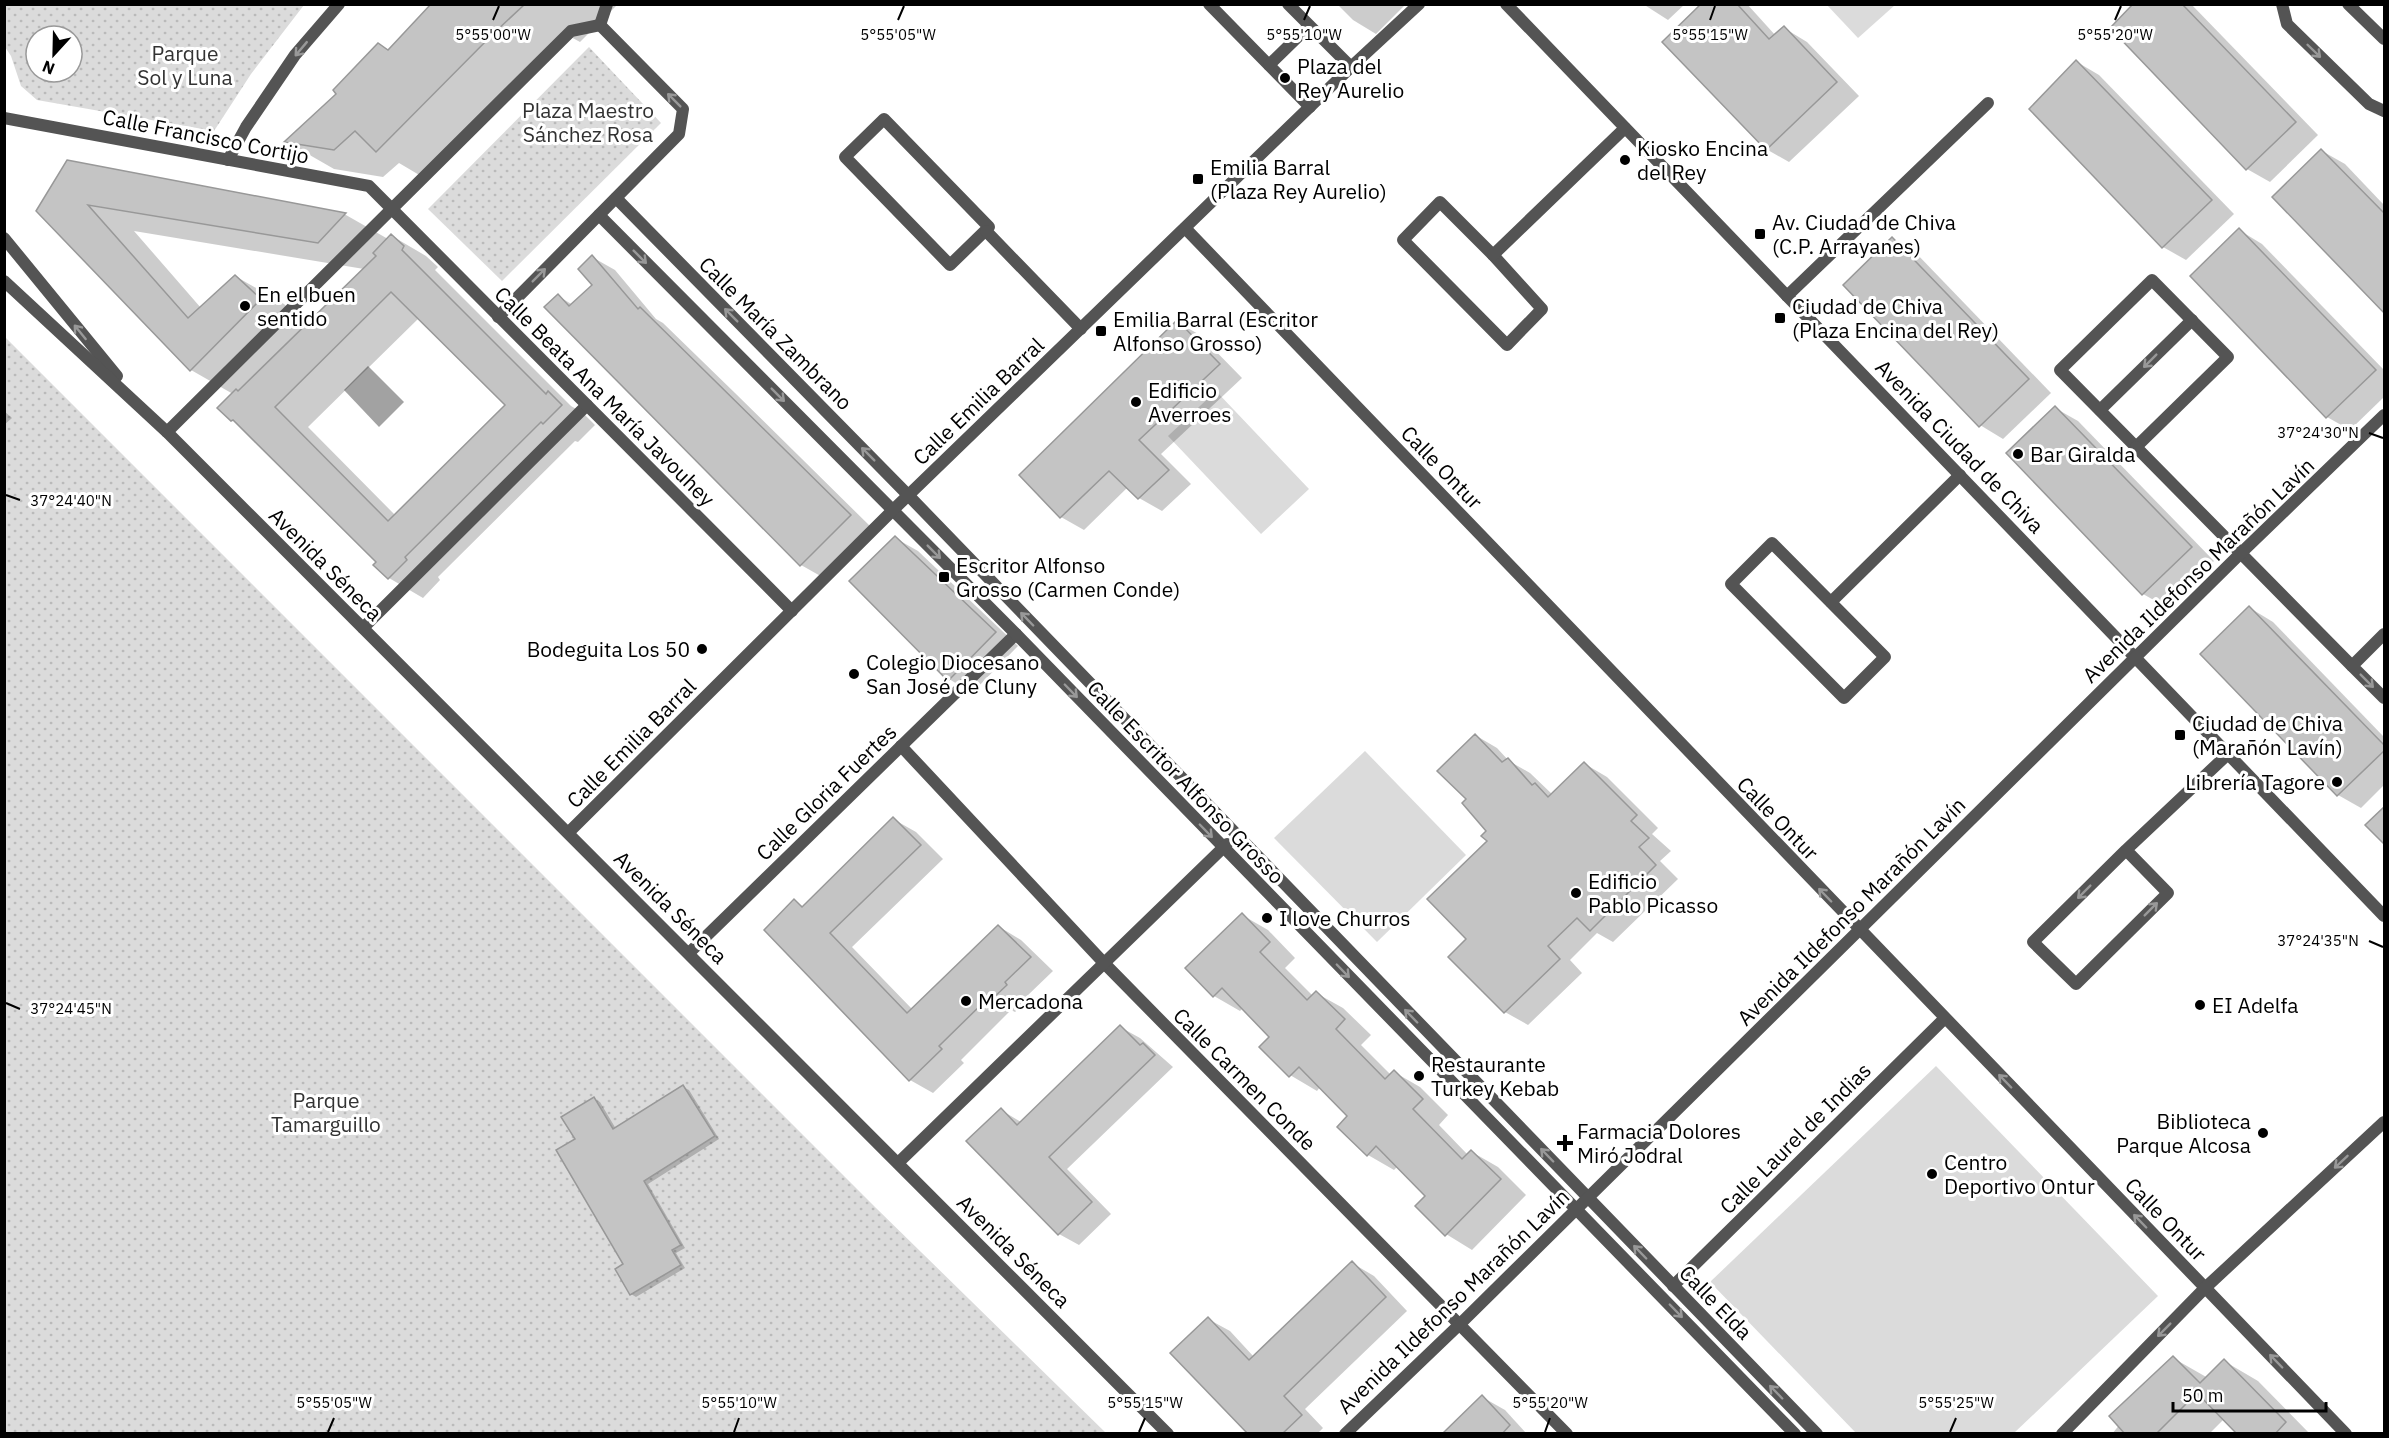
<svg xmlns="http://www.w3.org/2000/svg" width="2389" height="1438" font-family="'IBM Plex Sans',sans-serif">
	<defs>
		<pattern id="park-dots" width="8" height="8" patternUnits="userSpaceOnUse" patternTransform="scale(1.5)"><rect width="8" height="8" fill="#dbdbdb"/><path d="M2 2h.1M6 6h.1" fill="none" stroke="#bababa" stroke-width="1.8" stroke-linecap="round"/></pattern>
	</defs>
	<rect width="100%" height="100%" fill="#fff"/>
	<g fill="#dbdbdb">
		<polygon points="1827,5 1895,5 1858,38"/>
		<polygon points="1216,391 1309,489 1261,534 1168,436"/>
		<polygon points="1365,751 1466,855 1377,942 1274,838"/>
		<polygon points="1936,1066 2158,1296 2014,1433 1856,1433 1710,1282"/>
	</g>
	<g fill="url(#park-dots)" fill-rule="evenodd">
		<path d="M 5,4 L 304,4 L 304,5 L 251,74 L 214,131 L 37,100 L 21,86 L 11,56 L 5,47 ZM 36,36 L 72,36 L 72,72 L 36,72 Z"/>
		<polygon points="589,47 661,123 502,281 428,209"/>
		<polygon points="4,336 875,1207 1106,1433 5,1433"/>
	</g>
	<polygon fill="#a2a2a2" points="368,366 404,402 379,427 344,390"/>
	<g fill="#0003" fill-rule="evenodd">
		<polygon points="434,4 618,4 580,42 569,36 426,179 399,163 383,177 334,169 287,142 389,51"/>
		<polygon points="1337,4 1406,4 1376,34 1353,20"/>
		<polygon points="1643,4 1685,4 1668,20"/>
		<polygon points="1703,4 1747,4 1776,36 1784,28 1807,42 1859,96 1789,162 1766,149"/>
		<polygon points="2136,4 2191,4 2318,135 2270,182 2247,169"/>
		<polygon points="2077,62 2099,75 2234,214 2186,260 2163,247"/>
		<polygon points="2322,151 2345,164 2384,205 2384,312"/>
		<path d="M 68,161 L 346,215 L 388,239 L 392,236 L 426,256 L 438,267 L 435,270 L 571,406 L 583,413 L 595,425 L 578,442 L 575,441 L 438,577 L 440,580 L 423,598 L 389,578 L 378,562 L 241,425 L 232,420 L 233,394 L 191,370 L 38,210 ZM 134,231 L 364,269 L 306,326 L 284,304 L 235,276 L 201,308 ZM 419,318 L 507,405 L 396,516 L 308,427 Z"/>
		<polygon points="2239,230 2262,244 2384,370 2384,397 2350,430 2327,417"/>
		<polygon points="1892,239 1915,252 2051,393 2003,439 1980,425"/>
		<polygon points="592,257 615,270 656,319 663,323 735,393 873,529 824,578 801,565 558,296 573,305 594,285"/>
		<polygon points="1177,322 1200,335 1242,378 1161,454 1191,484 1162,511 1139,498 1128,487 1084,530 1061,517"/>
		<polygon points="2055,408 2078,421 2214,561 2166,607 2143,594"/>
		<polygon points="4,411 12,418 4,425"/>
		<polygon points="895,538 918,551 1018,646 972,693 949,679"/>
		<polygon points="2250,608 2273,622 2384,737 2384,785 2361,808 2338,795"/>
		<polygon points="1475,735 1497,748 1509,761 1530,773 1553,795 1585,764 1607,777 1658,828 1652,834 1671,851 1660,861 1678,879 1613,942 1597,933 1570,960 1582,973 1528,1025 1505,1012 1450,957 1468,939 1489,841 1488,831 1468,799"/>
		<polygon points="893,819 916,832 943,859 852,947 912,1009 998,926 1021,940 1053,971 1027,996 1029,999 1015,1012 1011,1010 961,1060 964,1063 933,1093 910,1080 794,901 804,907"/>
		<polygon points="1242,915 1268,930 1295,958 1285,968 1313,996 1316,993 1343,1008 1371,1035 1361,1045 1391,1075 1394,1072 1420,1087 1448,1115 1439,1125 1468,1155 1472,1152 1498,1167 1526,1195 1472,1250 1446,1234 1427,1196 1398,1166 1394,1170 1368,1155 1349,1116 1320,1087 1317,1091 1290,1075 1272,1037 1243,1008 1240,1011 1214,996 1187,968"/>
		<polygon points="1120,1027 1140,1038 1173,1067 1067,1169 1111,1214 1079,1245 1059,1234 969,1141 1001,1110 1021,1122"/>
		<polygon points="683,1087 689,1090 719,1139 648,1184 685,1248 676,1253 685,1268 636,1297 631,1294 625,1264 577,1140 594,1099 600,1102 616,1129"/>
		<polygon points="1352,1263 1374,1276 1407,1311 1305,1409 1323,1428 1317,1434 1250,1434 1208,1319 1230,1331 1254,1357"/>
		<polygon points="2173,1358 2208,1378 2224,1361 2258,1381 2310,1434 2239,1434 2224,1419 2209,1434 2112,1434"/>
		<polygon points="1482,1397 1505,1410 1527,1434 1444,1434"/>
	</g>
	<g fill="#c4c4c4" stroke="#989898" stroke-width="1.5" fill-rule="evenodd">
		<polygon points="431,4 525,4 495,32 376,152 355,131 334,150 284,142 336,94 333,90 378,43 388,50"/>
		<polygon points="1701,4 1737,4 1769,39 1784,26 1837,82 1766,150 1662,42"/>
		<polygon points="2133,4 2182,4 2296,122 2246,170 2110,28"/>
		<polygon points="2076,60 2212,200 2162,248 2029,109"/>
		<polygon points="2321,149 2385,214 2385,314 2272,197"/>
		<polygon points="67,160 346,213 318,243 88,205 188,318 235,275 261,299 190,371 36,211"/>
		<polygon points="2239,228 2376,370 2326,418 2190,276"/>
		<path d="M 391,234 L 404,246 L 402,250 L 546,394 L 548,391 L 562,405 L 543,424 L 541,422 L 405,557 L 407,560 L 388,579 L 373,565 L 376,562 L 233,420 L 231,421 L 217,408 L 236,389 L 238,391 L 376,256 L 373,253 ZM 391,292 L 505,405 L 388,521 L 275,407 Z"/>
		<polygon points="1892,237 2029,379 1979,427 1843,285"/>
		<polygon points="592,255 638,309 640,307 712,378 851,515 800,566 544,307 558,294 569,306 592,285 578,269"/>
		<polygon points="1177,320 1220,364 1139,440 1169,470 1138,499 1109,471 1060,518 1019,475"/>
		<polygon points="2055,406 2192,547 2142,595 2006,453"/>
		<polygon points="895,536 996,632 948,681 849,581"/>
		<polygon points="2249,606 2385,746 2385,750 2337,796 2200,654"/>
		<polygon points="1475,734 1502,762 1508,758 1532,785 1535,783 1548,797 1584,762 1637,815 1631,821 1649,838 1639,847 1656,865 1590,931 1577,918 1548,946 1560,959 1504,1013 1448,957 1466,939 1427,899 1487,841 1481,836 1486,831 1462,803 1466,799 1437,771"/>
		<polygon points="2385,806 2385,845 2365,825"/>
		<polygon points="893,817 921,845 830,933 907,1013 998,925 1031,957 1005,982 1007,985 991,1000 988,998 939,1046 942,1049 909,1081 764,930 794,899 802,907"/>
		<polygon points="1242,913 1270,942 1260,952 1307,1000 1316,991 1345,1019 1336,1029 1385,1079 1394,1070 1423,1099 1413,1109 1462,1159 1471,1150 1501,1179 1445,1236 1415,1206 1425,1196 1376,1146 1367,1156 1337,1127 1347,1116 1299,1067 1289,1077 1259,1047 1269,1037 1222,988 1213,997 1185,968"/>
		<polygon points="1120,1025 1140,1045 1143,1043 1155,1055 1049,1157 1092,1202 1058,1235 966,1141 1001,1108 1017,1125"/>
		<polygon points="683,1085 715,1136 644,1181 681,1245 672,1250 681,1265 630,1295 615,1269 623,1264 556,1150 575,1139 561,1117 594,1097 613,1129"/>
		<polygon points="1352,1261 1386,1297 1284,1396 1302,1415 1282,1434 1248,1434 1170,1353 1208,1317 1249,1360"/>
		<polygon points="2173,1356 2200,1383 2224,1359 2286,1422 2275,1434 2237,1434 2197,1393 2156,1434 2125,1434 2109,1416"/>
		<polygon points="1482,1395 1510,1425 1502,1434 1442,1434"/>
	</g>
	<g fill="none" stroke-linecap="round" stroke-linejoin="round">
		<g stroke="#545454" stroke-width="12">
			<polyline points="1787,296 1988,103"/>
			<polyline points="363,628 587,405"/>
			<polyline points="901,746 1104,963 1567,1434"/>
			<polyline points="689,953 1016,634"/>
			<polyline points="1673,1286 1944,1019"/>
		</g>
		<g stroke="#545454" stroke-width="12">
			<polyline points="1209,4 1310,107"/>
			<polyline points="1288,4 1351,67"/>
			<polyline points="1506,4 2384,916"/>
			<polyline points="2282,4 2287,24 2369,104 2384,111"/>
			<polyline points="2348,4 2384,39"/>
			<polyline points="600,25 607,4"/>
			<polyline points="1269,65 1309,26"/>
			<polyline points="4,118 369,186 792,611"/>
			<polygon points="884,119 989,227 950,265 845,157"/>
			<polyline points="228,160 246,127 295,55 339,4"/>
			<polyline points="616,198 909,496 1817,1434"/>
			<polygon points="1440,202 1493,255 1542,309 1507,345 1403,240"/>
			<polyline points="599,215 1016,634 1795,1434"/>
			<polyline points="1185,228 2346,1434"/>
			<polyline points="986,231 1081,329"/>
			<polyline points="1493,255 1625,128"/>
			<polygon points="2152,280 2228,357 2136,447 2060,370"/>
			<polyline points="498,317 679,134 683,109 600,25"/>
			<polyline points="2100,410 2192,320"/>
			<polyline points="167,432 571,31 600,25"/>
			<polyline points="2136,447 2352,666"/>
			<polygon points="1772,543 1885,657 1844,698 1731,584"/>
			<polyline points="1831,602 1960,475"/>
			<polyline points="2384,634 2352,666 2384,698"/>
			<polyline points="569,832 893,510 1351,67 1419,4"/>
			<polyline points="2126,850 2168,893 2076,984 2033,942 2126,850 2228,754"/>
			<polyline points="898,1163 1227,844"/>
			<polyline points="1345,1434 1460,1324 2241,553 2384,415"/>
			<polyline points="2062,1434 2205,1288 2384,1122"/>
		</g>
		<g stroke="#545454" stroke-width="12">
			<polyline points="4,238 117,376"/>
			<polyline points="4,281 167,432 1168,1434"/>
		</g>
	</g>
	<defs><path id="oneway-shaft" d="M-6 0H5M1.5-3L5.5 0L1.5 3" fill="none" stroke-width="1.6" stroke-linecap="round" stroke-linejoin="round" transform="scale(1.5)"/></defs>
	<g stroke="#989898">
		<use href="#oneway-shaft" transform="translate(301 49) rotate(130)"/>
		<use href="#oneway-shaft" transform="translate(2314 51) rotate(44)"/>
		<use href="#oneway-shaft" transform="translate(674 100) rotate(-135)"/>
		<use href="#oneway-shaft" transform="translate(640 257) rotate(45)"/>
		<use href="#oneway-shaft" transform="translate(539 275) rotate(-45)"/>
		<use href="#oneway-shaft" transform="translate(731 315) rotate(-135)"/>
		<use href="#oneway-shaft" transform="translate(80 332) rotate(-129)"/>
		<use href="#oneway-shaft" transform="translate(2150 361) rotate(135)"/>
		<use href="#oneway-shaft" transform="translate(778 395) rotate(45)"/>
		<use href="#oneway-shaft" transform="translate(868 454) rotate(-135)"/>
		<use href="#oneway-shaft" transform="translate(934 552) rotate(45)"/>
		<use href="#oneway-shaft" transform="translate(1027 619) rotate(-134)"/>
		<use href="#oneway-shaft" transform="translate(2367 681) rotate(45)"/>
		<use href="#oneway-shaft" transform="translate(1071 691) rotate(46)"/>
		<use href="#oneway-shaft" transform="translate(1206 831) rotate(46)"/>
		<use href="#oneway-shaft" transform="translate(2084 892) rotate(135)"/>
		<use href="#oneway-shaft" transform="translate(1825 895) rotate(-134)"/>
		<use href="#oneway-shaft" transform="translate(2151 909) rotate(-45)"/>
		<use href="#oneway-shaft" transform="translate(1343 971) rotate(46)"/>
		<use href="#oneway-shaft" transform="translate(1411 1016) rotate(-134)"/>
		<use href="#oneway-shaft" transform="translate(2005 1081) rotate(-134)"/>
		<use href="#oneway-shaft" transform="translate(1547 1155) rotate(-134)"/>
		<use href="#oneway-shaft" transform="translate(2341 1162) rotate(137)"/>
		<use href="#oneway-shaft" transform="translate(2140 1221) rotate(-134)"/>
		<use href="#oneway-shaft" transform="translate(1640 1252) rotate(-134)"/>
		<use href="#oneway-shaft" transform="translate(1676 1311) rotate(46)"/>
		<use href="#oneway-shaft" transform="translate(2164 1330) rotate(135)"/>
		<use href="#oneway-shaft" transform="translate(2276 1361) rotate(-134)"/>
		<use href="#oneway-shaft" transform="translate(1776 1392) rotate(-134)"/>
	</g>
	<path fill="none" stroke="#000" stroke-width="2" d="M 493,20 L 499,6M 898,20 L 904,6M 1304,20 L 1310,6M 1710,20 L 1715,6M 2115,20 L 2121,6M 2369,433 L 2383,438M 6,495 L 20,500M 2369,941 L 2383,947M 6,1003 L 20,1009M 328,1432 L 334,1418M 734,1432 L 739,1418M 1139,1432 L 1145,1418M 1545,1432 L 1550,1418M 1950,1432 L 1956,1418"/>
	<g fill="#000" stroke="#fff" stroke-width="2">
		<circle cx="1285" cy="78" r="6"/>
		<circle cx="1625" cy="160" r="6"/>
		<rect x="1192" y="173" width="12" height="12" rx="3"/>
		<rect x="1754" y="228" width="12" height="12" rx="3"/>
		<circle cx="245" cy="306" r="6"/>
		<rect x="1774" y="312" width="12" height="12" rx="3"/>
		<rect x="1095" y="325" width="12" height="12" rx="3"/>
		<circle cx="1136" cy="402" r="6"/>
		<circle cx="2018" cy="454" r="6"/>
		<rect x="938" y="571" width="12" height="12" rx="3"/>
		<circle cx="702" cy="649" r="6"/>
		<circle cx="854" cy="674" r="6"/>
		<rect x="2174" y="729" width="12" height="12" rx="3"/>
		<circle cx="2337" cy="782" r="6"/>
		<circle cx="1576" cy="893" r="6"/>
		<circle cx="1267" cy="918" r="6"/>
		<circle cx="966" cy="1001" r="6"/>
		<circle cx="2200" cy="1005" r="6"/>
		<circle cx="1419" cy="1076" r="6"/>
		<circle cx="2263" cy="1133" r="6"/>
		<path d="M1562 1134h6v6h6v6h-6v6h-6v-6h-6v-6h6z"/>
		<circle cx="1932" cy="1174" r="6"/>
	</g>
	<g text-anchor="middle" dominant-baseline="central" stroke-width="6" stroke-linejoin="round" paint-order="stroke">
		<g font-size="21" fill="#323232" stroke="#fff">
			<text x="185" y="53">Parque<tspan x="185" dy="24">Sol y Luna</tspan></text>
			<text x="588" y="110">Plaza Maestro<tspan x="588" dy="24">Sánchez Rosa</tspan></text>
			<text x="326" y="1100">Parque<tspan x="326" dy="24">Tamarguillo</tspan></text>
		</g>
		<g font-size="21" fill="#000" stroke="#fff" text-anchor="start">
			<text x="1297" y="66">Plaza del<tspan x="1297" dy="24">Rey Aurelio</tspan></text>
			<text x="1637" y="148">Kiosko Encina<tspan x="1637" dy="24">del Rey</tspan></text>
			<text x="1210" y="167">Emilia Barral<tspan x="1210" dy="24">(Plaza Rey Aurelio)</tspan></text>
			<text x="1772" y="222">Av. Ciudad de Chiva<tspan x="1772" dy="24">(C.P. Arrayanes)</tspan></text>
			<text x="257" y="294">En el buen<tspan x="257" dy="24">sentido</tspan></text>
			<text x="1792" y="306">Ciudad de Chiva<tspan x="1792" dy="24">(Plaza Encina del Rey)</tspan></text>
			<text x="1113" y="319">Emilia Barral (Escritor<tspan x="1113" dy="24">Alfonso Grosso)</tspan></text>
			<text x="1148" y="390">Edificio<tspan x="1148" dy="24">Averroes</tspan></text>
			<text x="2030" y="454">Bar Giralda</text>
			<text x="956" y="565">Escritor Alfonso<tspan x="956" dy="24">Grosso (Carmen Conde)</tspan></text>
			<text x="690" y="649" text-anchor="end">Bodeguita Los 50</text>
			<text x="866" y="662">Colegio Diocesano<tspan x="866" dy="24">San José de Cluny</tspan></text>
			<text x="2192" y="723">Ciudad de Chiva<tspan x="2192" dy="24">(Marañón Lavín)</tspan></text>
			<text x="2325" y="782" text-anchor="end">Librería Tagore</text>
			<text x="1588" y="881">Edificio<tspan x="1588" dy="24">Pablo Picasso</tspan></text>
			<text x="1279" y="918">I love Churros</text>
			<text x="978" y="1001">Mercadona</text>
			<text x="2212" y="1005">EI Adelfa</text>
			<text x="1431" y="1064">Restaurante<tspan x="1431" dy="24">Turkey Kebab</tspan></text>
			<text x="2251" y="1121" text-anchor="end">Biblioteca<tspan x="2251" dy="24">Parque Alcosa</tspan></text>
			<text x="1577" y="1131">Farmacia Dolores<tspan x="1577" dy="24">Miró Jodral</tspan></text>
			<text x="1944" y="1162">Centro<tspan x="1944" dy="24">Deportivo Ontur</tspan></text>
		</g>
		<g font-size="21" fill="#000" stroke="#fff">
			<text transform="translate(206 136) rotate(11)">Calle Francisco Cortijo</text>
			<text transform="translate(776 333) rotate(45)">Calle María Zambrano</text>
			<text transform="translate(605 396) rotate(45)">Calle Beata Ana María Javouhey</text>
			<text transform="translate(978 401) rotate(-44)">Calle Emilia Barral</text>
			<text transform="translate(1960 446) rotate(46)">Avenida Ciudad de Chiva</text>
			<text transform="translate(1442 467) rotate(46)">Calle Ontur</text>
			<text transform="translate(326 564) rotate(45)">Avenida Séneca</text>
			<text transform="translate(2198 570) rotate(-44)">Avenida Ildefonso Marañón Lavín</text>
			<text transform="translate(631 743) rotate(-45)">Calle Emilia Barral</text>
			<text transform="translate(1186 782) rotate(46)">Calle Escritor Alfonso Grosso</text>
			<text transform="translate(826 792) rotate(-44)">Calle Gloria Fuertes</text>
			<text transform="translate(1778 818) rotate(46)">Calle Ontur</text>
			<text transform="translate(671 907) rotate(45)">Avenida Séneca</text>
			<text transform="translate(1851 911) rotate(-45)">Avenida Ildefonso Marañón Lavín</text>
			<text transform="translate(1245 1079) rotate(45)">Calle Carmen Conde</text>
			<text transform="translate(1795 1138) rotate(-45)">Calle Laurel de Indias</text>
			<text transform="translate(2166 1219) rotate(46)">Calle Ontur</text>
			<text transform="translate(1014 1251) rotate(45)">Avenida Séneca</text>
			<text transform="translate(1453 1301) rotate(-44)">Avenida Ildefonso Marañón Lavín</text>
			<text transform="translate(1716 1302) rotate(46)">Calle Elda</text>
		</g>
	</g>
	<g font-size="15" text-anchor="middle" fill="#000" stroke="#fff" stroke-width="6" stroke-linejoin="round" paint-order="stroke">
		<text x="493" y="40">5°55'00"W</text>
		<text x="898" y="40">5°55'05"W</text>
		<text x="1304" y="40">5°55'10"W</text>
		<text x="1710" y="40">5°55'15"W</text>
		<text x="2115" y="40">5°55'20"W</text>
		<text x="2318" y="438">37°24'30"N</text>
		<text x="71" y="506">37°24'40"N</text>
		<text x="2318" y="946">37°24'35"N</text>
		<text x="71" y="1014">37°24'45"N</text>
		<text x="334" y="1408">5°55'05"W</text>
		<text x="739" y="1408">5°55'10"W</text>
		<text x="1145" y="1408">5°55'15"W</text>
		<text x="1550" y="1408">5°55'20"W</text>
		<text x="1956" y="1408">5°55'25"W</text>
	</g>
	<rect width="2389" height="1438" fill="none" stroke="#000000" stroke-width="12"/>
	<g transform="translate(54 54) rotate(202)"><circle r="28" fill="#ffffff" stroke="#999999" stroke-width="1.5"/>
	<path d="M0-4.5L10 22L0 15L-10 22Z" fill="#000000"/>
	<text y="-9" font-size="16" font-weight="bold" text-anchor="middle" fill="#000000">N</text>
	</g>
	<path d="M2173 1402v9h153v-9" fill="none" stroke="#000000" stroke-width="3"/>
	<text x="2182" y="1402" font-size="18" fill="#000000" stroke="#ffffff" stroke-width="4.5" paint-order="stroke">50 m</text>
</svg>
